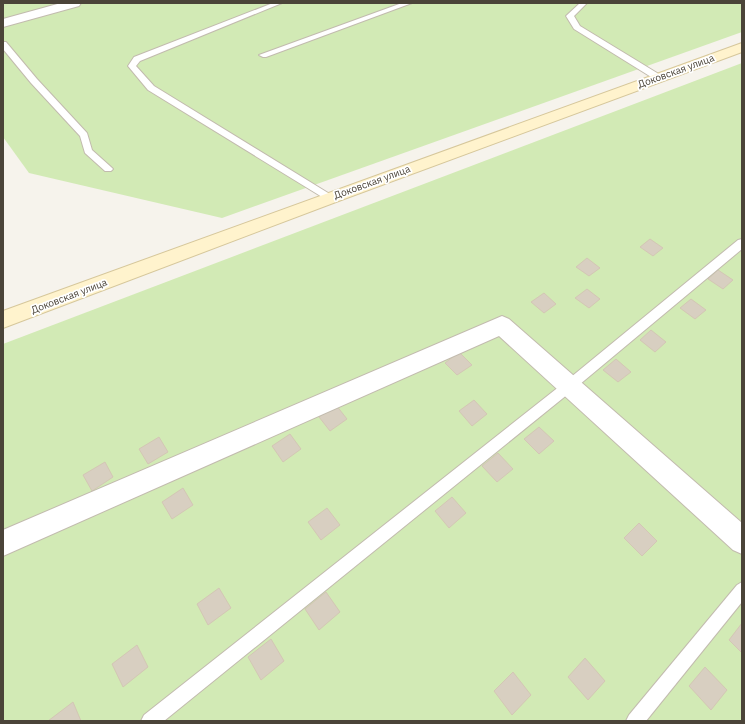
<svg xmlns="http://www.w3.org/2000/svg" width="745" height="724" font-family="'IBM Plex Sans',sans-serif">
	<rect width="100%" height="100%" fill="#f6f3ec"/>
	<g fill="#d2eab5">
		<polygon points="3,3 742,3 742,32 222,218 29,173 3,137"/>
		<polygon points="742,63 742,721 3,721 3,344"/>
	</g>
	<g fill="#d8cfc1" stroke="#d3c7b4">
		<polygon points="650,239 663,248 653,256 640,247"/>
		<polygon points="587,258 600,268 589,276 576,267"/>
		<polygon points="718,270 733,280 723,289 708,279"/>
		<polygon points="587,289 600,299 589,308 575,298"/>
		<polygon points="544,293 556,304 544,313 531,302"/>
		<polygon points="691,299 706,310 695,319 680,308"/>
		<polygon points="651,330 666,342 655,352 640,340"/>
		<polygon points="459,352 472,365 457,375 445,363"/>
		<polygon points="616,359 631,372 618,382 603,370"/>
		<polygon points="474,400 487,414 472,426 459,411"/>
		<polygon points="336,405 347,419 330,431 319,417"/>
		<polygon points="539,427 554,441 539,454 524,439"/>
		<polygon points="290,434 301,449 283,462 272,446"/>
		<polygon points="159,437 168,452 148,464 139,449"/>
		<polygon points="498,453 513,469 497,482 482,466"/>
		<polygon points="105,462 113,477 92,491 83,475"/>
		<polygon points="183,488 193,505 172,519 162,502"/>
		<polygon points="452,497 466,513 449,528 435,511"/>
		<polygon points="327,508 340,525 321,540 308,522"/>
		<polygon points="639,523 657,541 642,556 624,538"/>
		<polygon points="219,588 231,608 208,625 197,604"/>
		<polygon points="326,592 340,612 319,630 305,609"/>
		<polygon points="742,623 742,653 729,640"/>
		<polygon points="271,639 284,661 261,680 248,657"/>
		<polygon points="137,645 148,667 123,687 112,664"/>
		<polygon points="585,658 605,681 588,700 568,677"/>
		<polygon points="705,667 727,690 711,710 689,686"/>
		<polygon points="513,672 531,695 512,715 494,691"/>
		<polygon points="73,702 81,721 48,721"/>
	</g>
	<g fill="none" stroke-linecap="round" stroke-linejoin="round">
		<defs>
			<g id="lane">
				<polygon points="273,3 282,3 140,61 136,66 154,86 333,196 335,198 333,200 327,200 148,90 128,66 134,57"/>
				<polygon points="402,3 412,3 266,57 263,57 259,55"/>
				<polygon points="580,3 587,3 574,16 580,26 662,76 662,80 656,80 574,29 566,16"/>
				<polygon points="3,42 6,42 37,79 87,133 92,150 111,167 113,169 111,171 105,171 85,153 80,136 31,83 3,49"/>
				<polygon points="742,239 742,249 573,390 164,721 141,721 144,715 565,382 738,240"/>
				<polygon points="742,582 742,602 646,721 626,721 629,715 737,585"/>
			</g>
			<g id="street">
				<polygon points="61,3 81,3 79,6 3,27 3,19"/>
				<polygon points="502,316 509,319 742,523 742,554 733,550 499,336 3,556 3,530"/>
			</g>
			<polygon id="secondary" points="742,43 742,52 336,202 3,328 3,311"/>
		</defs>
		<use href="#lane" stroke="#c2bbae" stroke-width="2"/>
		<use href="#street" stroke="#c2bbae" stroke-width="2"/>
		<use href="#secondary" stroke="#d6c79b" stroke-width="2"/>
		<use href="#lane" fill="#fff" fill-rule="evenodd"/>
		<use href="#street" fill="#fff" fill-rule="evenodd"/>
		<use href="#secondary" fill="#fff3cd" fill-rule="evenodd"/>
	</g>
	<g text-anchor="middle" dominant-baseline="central" stroke-width="3.5" stroke-linejoin="round" paint-order="stroke">
		<g font-size="10" fill="#4b4439" stroke="#fff">
			<text transform="translate(676 71) rotate(-20)">Доковская улица</text>
			<text transform="translate(372 182) rotate(-20)">Доковская улица</text>
			<text transform="translate(69 296) rotate(-21)">Доковская улица</text>
		</g>
	</g>
	<rect width="745" height="724" fill="none" stroke="#4b4439" stroke-width="8"/>
</svg>
